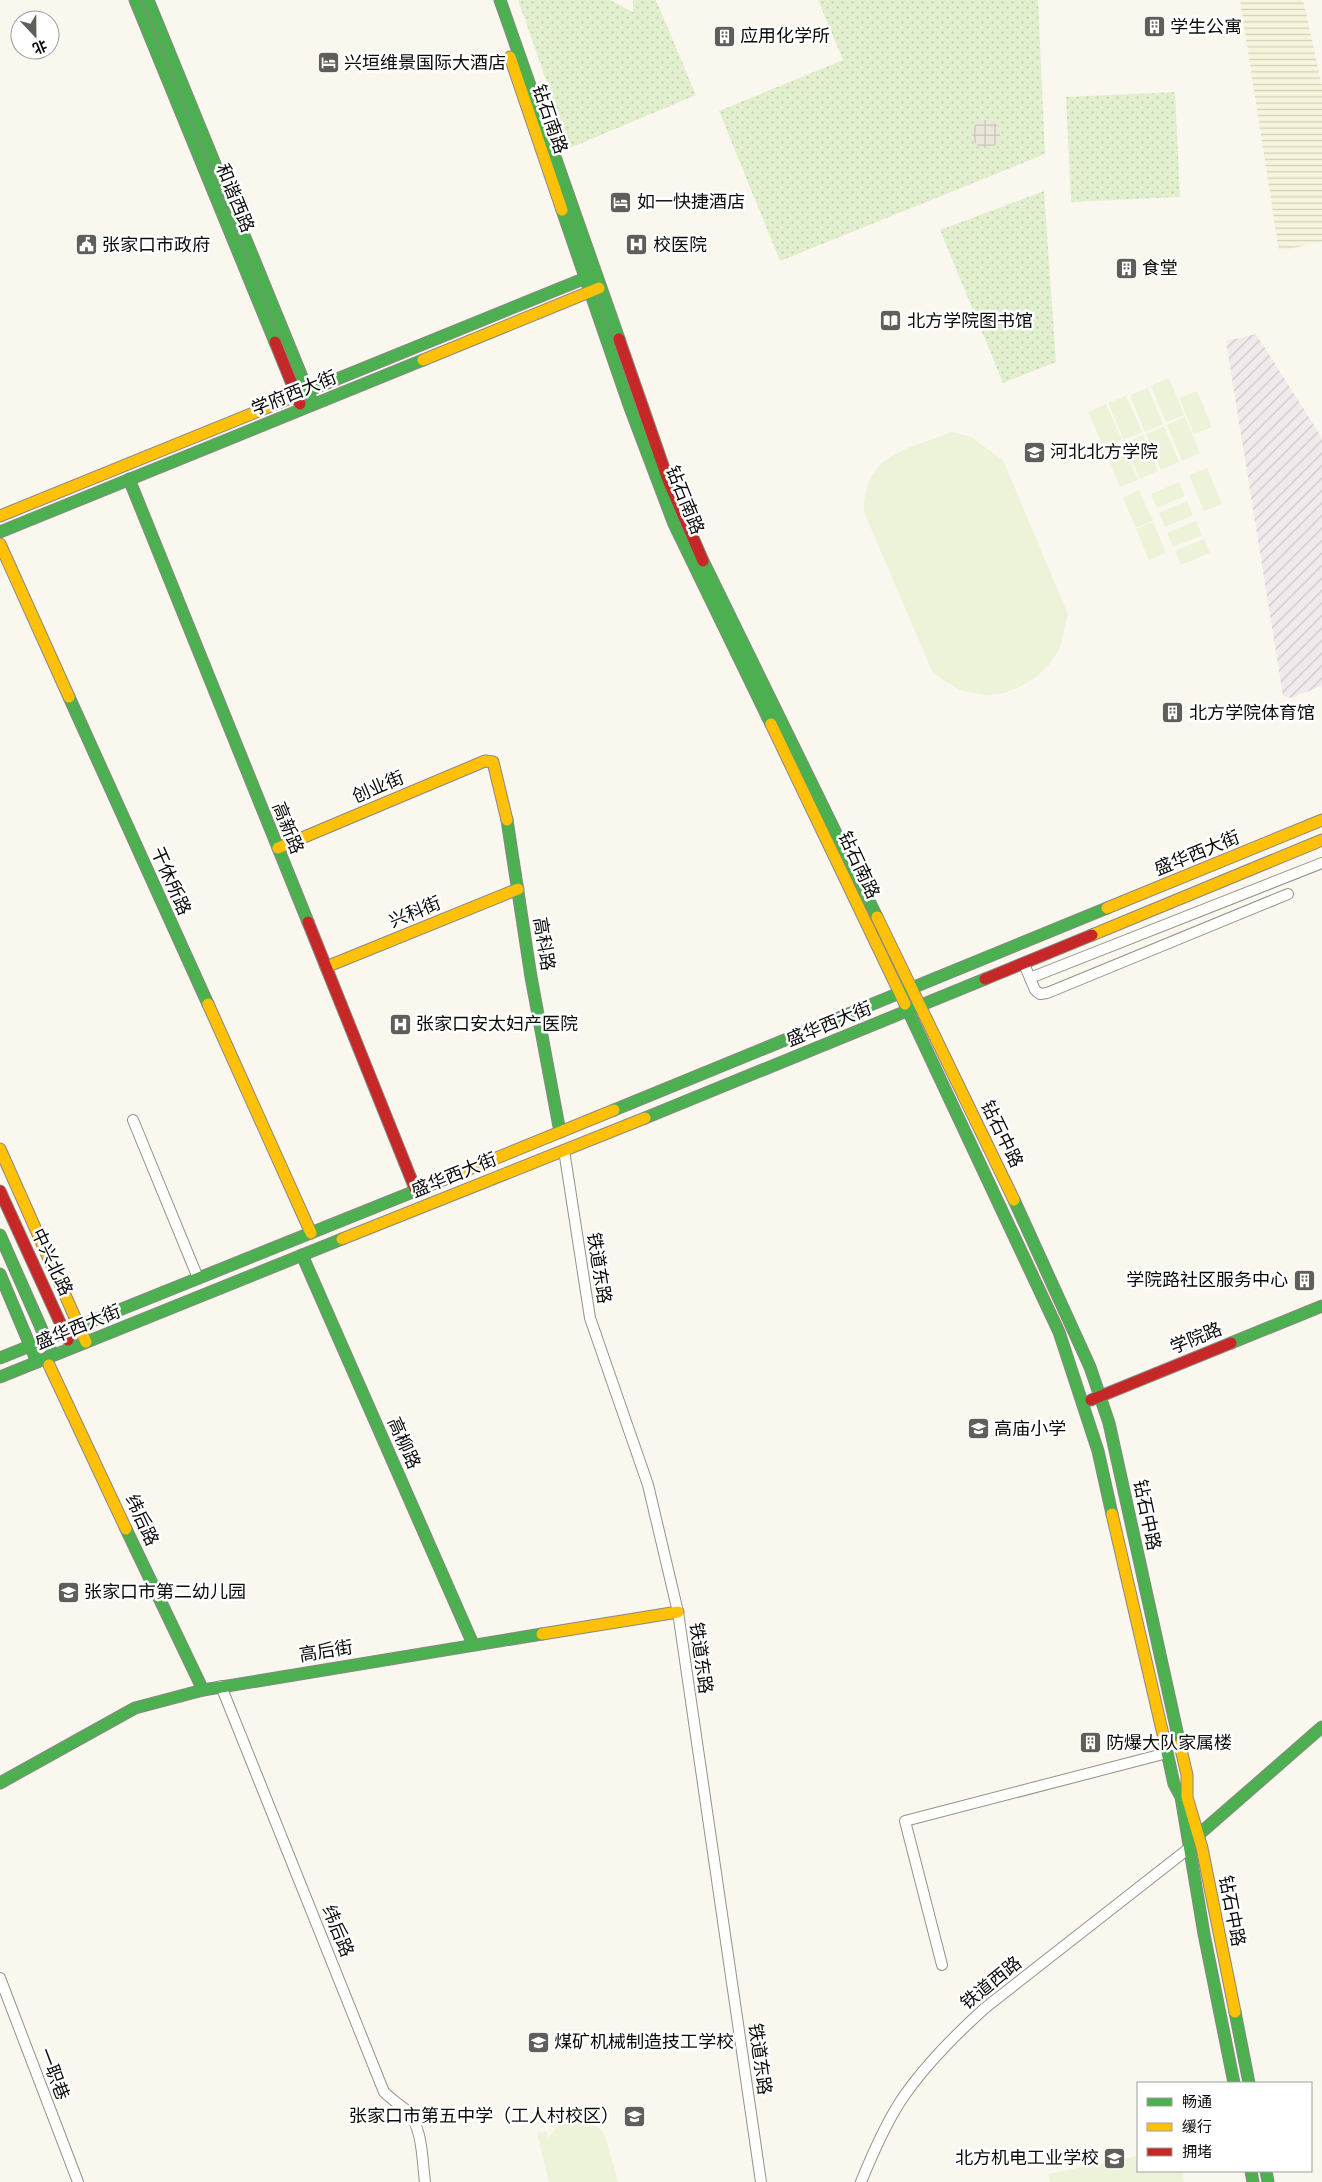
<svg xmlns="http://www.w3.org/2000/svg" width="1322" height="2182" font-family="'Zilla Slab','Noto Sans SC',serif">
	<defs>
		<pattern id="industrial-furrows" width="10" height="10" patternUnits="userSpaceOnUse" patternTransform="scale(1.25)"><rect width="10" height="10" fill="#f1eaec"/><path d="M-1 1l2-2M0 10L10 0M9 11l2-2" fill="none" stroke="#cdc7c9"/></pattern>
		<pattern id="farmland-rules" width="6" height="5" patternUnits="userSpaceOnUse" patternTransform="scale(1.25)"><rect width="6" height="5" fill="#f6f4db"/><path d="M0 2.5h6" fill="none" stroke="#d2d0bb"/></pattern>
		<pattern id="grass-dots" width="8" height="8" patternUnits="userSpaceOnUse" patternTransform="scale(1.25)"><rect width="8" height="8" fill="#e2efcf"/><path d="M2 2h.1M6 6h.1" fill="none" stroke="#c1ccb0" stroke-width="1.8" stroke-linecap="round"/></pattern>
		<pattern id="plaza-grid" width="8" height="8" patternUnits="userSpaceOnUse" patternTransform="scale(1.25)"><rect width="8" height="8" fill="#eae6da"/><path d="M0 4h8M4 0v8" fill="none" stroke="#c7c4ba"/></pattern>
	</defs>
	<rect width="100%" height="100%" fill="#faf8ee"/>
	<polygon fill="url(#industrial-furrows)" points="1256,334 1322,438 1322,686 1291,698 1283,696 1226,341"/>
	<polygon fill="url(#farmland-rules)" points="1240,0 1303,0 1322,86 1322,242 1279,251"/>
	<g fill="url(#grass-dots)">
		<polygon points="518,0 610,0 633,12 633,0 656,0 696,95 570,148"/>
		<polygon points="818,0 1038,0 1045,154 780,261 719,111 843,60"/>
		<polygon points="1175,92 1180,197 1071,202 1066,97"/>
		<polygon points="1044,191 1056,362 1003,383 940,230"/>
	</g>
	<g fill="#ecf3d8">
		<polygon points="1169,378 1184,415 1166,422 1151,386"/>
		<polygon points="1148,388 1163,424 1145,432 1130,395"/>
		<polygon points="1197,391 1212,427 1194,434 1179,398"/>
		<polygon points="1126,396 1142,432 1124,440 1108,403"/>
		<polygon points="1106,404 1122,440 1104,448 1088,412"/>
		<polygon points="1185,417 1200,453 1182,461 1167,425"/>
		<polygon points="1164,426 1179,462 1161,470 1146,434"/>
		<path d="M 951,432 L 971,437 L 1003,460 L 1068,614 L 1060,648 L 1049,665 L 1035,678 L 1019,687 L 1004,693 L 988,695 L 972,693 L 960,690 L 944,681 L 932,671 L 864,512 C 865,452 904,452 951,432 Z"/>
		<polygon points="1143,435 1158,471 1140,479 1125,443"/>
		<polygon points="1123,443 1138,480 1120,487 1105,451"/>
		<polygon points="1207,468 1222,504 1204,511 1189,475"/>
		<polygon points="1179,482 1185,496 1157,508 1151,494"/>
		<polygon points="1139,490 1153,521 1136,528 1123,498"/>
		<polygon points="1187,501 1193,515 1165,527 1159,513"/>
		<polygon points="1196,521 1202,535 1173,547 1167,533"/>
		<polygon points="1153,522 1166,553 1149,560 1136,529"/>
		<polygon points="1204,539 1210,553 1181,565 1175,551"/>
		<path d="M 573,2120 C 588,2120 597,2123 605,2136 L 618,2182 L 549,2182 L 537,2133 L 546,2131 L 548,2138 L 560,2124 Z"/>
		<polygon points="1138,2156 1138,2171 1182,2171 1184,2182 1050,2182 1048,2174"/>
	</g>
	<circle fill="url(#plaza-grid)" cx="986" cy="134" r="14"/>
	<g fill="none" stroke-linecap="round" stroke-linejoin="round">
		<defs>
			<g id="street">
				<polyline points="1024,964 1035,990 1040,994 1047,993 1288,894"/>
				<polyline points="1030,978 1322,863"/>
				<polyline points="133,1120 198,1278"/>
				<polyline points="564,1150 590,1318 648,1485 678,1612 761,2182"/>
				<path d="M 221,1686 L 384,2092 C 391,2099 399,2104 406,2110 C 423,2126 422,2160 425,2182"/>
				<polyline points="942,1965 905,1821 1167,1753"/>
				<polyline points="0,1978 78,2182"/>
				<path d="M 861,2182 C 872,2155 884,2127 900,2102 C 923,2067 954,2036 985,2008 L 1188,1849"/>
			</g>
			<g id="fast">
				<polyline points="135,0 275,342"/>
				<polyline points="148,0 311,399"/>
				<polyline points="500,0 619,339"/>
				<polyline points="562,210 629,405 674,524 771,724"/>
				<polyline points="283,401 593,275"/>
				<polyline points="129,479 308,922"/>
				<polyline points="0,532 423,360"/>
				<polyline points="703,561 877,917"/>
				<polyline points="69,697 208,1004"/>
				<polyline points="507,820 531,977 560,1132"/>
				<polyline points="905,1004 1059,1332 1098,1451 1112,1514"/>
				<polyline points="614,1110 1107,908"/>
				<polyline points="645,1118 985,979"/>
				<polyline points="1014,1200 1090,1367 1109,1423 1180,1745"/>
				<polyline points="0,1235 50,1348"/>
				<polyline points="302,1255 473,1644"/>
				<polyline points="0,1274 37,1362"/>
				<polyline points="1231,1343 1322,1306"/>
				<polyline points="0,1358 445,1179"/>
				<polyline points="0,1377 342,1239"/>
				<polyline points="126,1529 203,1690"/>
				<polyline points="1165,1743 1174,1784 1181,1797 1204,1934 1234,2083"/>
				<polyline points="0,1783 135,1708 203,1690 542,1634"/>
				<polyline points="1197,1836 1322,1727"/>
				<polyline points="1235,2012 1249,2083"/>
				<polyline points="1251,2171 1253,2182"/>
				<polyline points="1266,2171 1268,2182"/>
			</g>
			<g id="slow">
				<polyline points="510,57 562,210"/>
				<polyline points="423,360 599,288"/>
				<polyline points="0,516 283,401"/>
				<polyline points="0,544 69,697"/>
				<polyline points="771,724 905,1004"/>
				<polyline points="278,848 485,761 493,762 507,820"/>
				<polyline points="1107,908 1322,820"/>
				<polyline points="877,917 1014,1200"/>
				<polyline points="1092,935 1322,840"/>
				<polyline points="326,967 518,889"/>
				<polyline points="208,1004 311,1233"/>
				<polyline points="0,1149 86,1342"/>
				<polyline points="445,1179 614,1110"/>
				<polyline points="342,1239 645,1118"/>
				<polyline points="49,1365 126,1529"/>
				<polyline points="1112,1514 1165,1743"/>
				<polyline points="542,1634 678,1612"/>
				<polyline points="1180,1745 1187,1775 1187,1797 1202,1848 1235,2012"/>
			</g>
			<g id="jam">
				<polyline points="619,339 668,480 703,561"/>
				<polyline points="275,342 300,404"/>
				<polyline points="308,922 416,1191"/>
				<polyline points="985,979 1092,935"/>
				<polyline points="0,1191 68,1340"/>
				<polyline points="1091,1400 1231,1343"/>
			</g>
		</defs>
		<use href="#street" stroke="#93928d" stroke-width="12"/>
		<use href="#fast" stroke="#898884" stroke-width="13"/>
		<use href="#slow" stroke="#898884" stroke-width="13"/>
		<use href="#jam" stroke="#898884" stroke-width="13"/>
		<use href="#street" stroke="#fefefc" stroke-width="10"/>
		<use href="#fast" stroke="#4caf50" stroke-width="11"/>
		<use href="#slow" stroke="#ffc107" stroke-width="11"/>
		<use href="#jam" stroke="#c62828" stroke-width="11"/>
	</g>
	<defs>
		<symbol id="building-square" viewBox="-11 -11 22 22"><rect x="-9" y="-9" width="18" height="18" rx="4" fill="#5f5e5a" stroke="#fff"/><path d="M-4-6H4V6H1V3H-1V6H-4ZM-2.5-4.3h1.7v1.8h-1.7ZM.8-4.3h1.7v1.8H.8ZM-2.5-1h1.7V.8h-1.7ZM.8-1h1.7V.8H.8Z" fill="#fff"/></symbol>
		<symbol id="hotel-square" viewBox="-11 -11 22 22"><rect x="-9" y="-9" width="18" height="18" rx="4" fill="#5f5e5a" stroke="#fff"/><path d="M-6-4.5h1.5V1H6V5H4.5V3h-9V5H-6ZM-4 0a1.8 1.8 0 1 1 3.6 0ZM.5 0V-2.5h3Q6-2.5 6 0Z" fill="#fff"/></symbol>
		<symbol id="civic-square" viewBox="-11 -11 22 22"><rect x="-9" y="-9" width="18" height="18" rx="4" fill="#5f5e5a" stroke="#fff"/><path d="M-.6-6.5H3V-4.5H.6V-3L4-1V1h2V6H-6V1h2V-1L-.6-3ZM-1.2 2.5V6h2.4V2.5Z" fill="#fff"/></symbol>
		<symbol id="hospital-square" viewBox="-11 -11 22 22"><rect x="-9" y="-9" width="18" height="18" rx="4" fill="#5f5e5a" stroke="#fff"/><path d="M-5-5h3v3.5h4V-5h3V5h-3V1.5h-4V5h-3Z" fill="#fff"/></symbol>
		<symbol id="library-square" viewBox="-11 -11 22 22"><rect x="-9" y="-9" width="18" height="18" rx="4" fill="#5f5e5a" stroke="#fff"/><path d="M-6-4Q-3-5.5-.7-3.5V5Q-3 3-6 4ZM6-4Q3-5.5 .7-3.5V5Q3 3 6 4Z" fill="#fff"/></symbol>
		<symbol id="university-square" viewBox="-11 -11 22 22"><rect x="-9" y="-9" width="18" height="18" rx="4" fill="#5f5e5a" stroke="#fff"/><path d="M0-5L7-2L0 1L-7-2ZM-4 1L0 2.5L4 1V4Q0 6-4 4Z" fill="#fff"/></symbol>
		<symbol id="school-square" viewBox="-11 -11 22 22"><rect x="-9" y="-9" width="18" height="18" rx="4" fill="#5f5e5a" stroke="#fff"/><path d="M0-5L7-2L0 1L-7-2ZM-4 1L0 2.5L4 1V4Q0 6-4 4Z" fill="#fff"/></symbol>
	</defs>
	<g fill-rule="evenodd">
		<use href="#building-square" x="1142" y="14" width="25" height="25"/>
		<use href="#building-square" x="712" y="24" width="25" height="25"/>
		<use href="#hotel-square" x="316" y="50" width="25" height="25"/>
		<use href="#hotel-square" x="608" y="190" width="25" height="25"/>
		<use href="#civic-square" x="74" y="232" width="25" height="25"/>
		<use href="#hospital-square" x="624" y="232" width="25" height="25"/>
		<use href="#building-square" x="1114" y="256" width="25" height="25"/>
		<use href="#library-square" x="878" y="308" width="25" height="25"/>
		<use href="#university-square" x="1022" y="440" width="25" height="25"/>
		<use href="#building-square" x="1160" y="700" width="25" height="25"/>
		<use href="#hospital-square" x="388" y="1012" width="25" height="25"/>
		<use href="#building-square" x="1292" y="1268" width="25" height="25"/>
		<use href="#school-square" x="966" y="1416" width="25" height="25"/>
		<use href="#school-square" x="56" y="1580" width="25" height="25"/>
		<use href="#building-square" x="1078" y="1730" width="25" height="25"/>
		<use href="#school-square" x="526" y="2030" width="25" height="25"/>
		<use href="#school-square" x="622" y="2104" width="25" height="25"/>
		<use href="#school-square" x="1102" y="2146" width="25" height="25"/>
	</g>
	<g text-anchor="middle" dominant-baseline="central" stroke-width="5" stroke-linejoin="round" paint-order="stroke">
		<g font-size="18" fill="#0b0b0b" stroke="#fff" text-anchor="start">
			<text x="1170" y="27">学生公寓</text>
			<text x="740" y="36">应用化学所</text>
			<text x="344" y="63">兴垣维景国际大酒店</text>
			<text x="637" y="202">如一快捷酒店</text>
			<text x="102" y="245">张家口市政府</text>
			<text x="653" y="245">校医院</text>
			<text x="1142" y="268">食堂</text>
			<text x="907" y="321">北方学院图书馆</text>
			<text x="1050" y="452">河北北方学院</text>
			<text x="1189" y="713">北方学院体育馆</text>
			<text x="416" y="1024">张家口安太妇产医院</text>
			<text x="1288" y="1280" text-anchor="end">学院路社区服务中心</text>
			<text x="994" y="1429">高庙小学</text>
			<text x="84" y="1592">张家口市第二幼儿园</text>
			<text x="1106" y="1743">防爆大队家属楼</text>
			<text x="554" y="2042">煤矿机械制造技工学校</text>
			<text x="619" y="2116" text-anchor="end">张家口市第五中学（工人村校区）</text>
			<text x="1099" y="2158" text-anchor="end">北方机电工业学校</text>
		</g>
		<g font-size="18" fill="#0b0b0b" stroke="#fff">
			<text transform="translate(550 119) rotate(71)">钻石南路</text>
			<text transform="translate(235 198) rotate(68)">和谐西路</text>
			<text transform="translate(294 393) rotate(-22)">学府西大街</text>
			<text transform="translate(685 500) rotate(68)">钻石南路</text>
			<text transform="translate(378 787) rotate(-23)">创业街</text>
			<text transform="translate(288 828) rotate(68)">高新路</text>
			<text transform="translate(1197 853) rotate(-22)">盛华西大街</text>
			<text transform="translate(859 865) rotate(65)">钻石南路</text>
			<text transform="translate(171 881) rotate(66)">干休所路</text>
			<text transform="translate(415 912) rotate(-22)">兴科街</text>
			<text transform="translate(544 944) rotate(81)">高科路</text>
			<text transform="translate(829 1024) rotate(-22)">盛华西大街</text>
			<text transform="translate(1002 1134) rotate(64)">钻石中路</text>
			<text transform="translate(454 1175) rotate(-22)">盛华西大街</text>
			<text transform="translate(52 1262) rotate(65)">中兴北路</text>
			<text transform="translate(599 1268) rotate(81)">铁道东路</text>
			<text transform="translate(78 1327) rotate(-22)">盛华西大街</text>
			<text transform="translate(1196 1338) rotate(-22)">学院路</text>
			<text transform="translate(404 1443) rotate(66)">高柳路</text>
			<text transform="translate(1147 1515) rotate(78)">钻石中路</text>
			<text transform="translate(142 1520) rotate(65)">纬后路</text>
			<text transform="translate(326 1651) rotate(-9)">高后街</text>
			<text transform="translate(701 1658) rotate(82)">铁道东路</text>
			<text transform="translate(1232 1911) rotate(79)">钻石中路</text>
			<text transform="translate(338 1931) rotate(68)">纬后路</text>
			<text transform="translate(991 1983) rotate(-39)">铁道西路</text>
			<text transform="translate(760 2059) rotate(82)">铁道东路</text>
			<text transform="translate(54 2074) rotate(69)">一职巷</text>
		</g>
	</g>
	<rect x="1137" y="2082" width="175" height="90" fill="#ffffff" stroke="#9d9d9d"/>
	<rect x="1147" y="2098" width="25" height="8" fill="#4caf50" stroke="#9d9d9d"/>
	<text x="1182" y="2107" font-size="15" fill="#0b0b0b">畅通</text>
	<rect x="1147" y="2123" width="25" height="8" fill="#ffc107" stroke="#9d9d9d"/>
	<text x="1182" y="2132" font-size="15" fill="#0b0b0b">缓行</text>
	<rect x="1147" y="2148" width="25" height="8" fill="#c62828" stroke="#9d9d9d"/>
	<text x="1182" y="2157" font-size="15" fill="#0b0b0b">拥堵</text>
	<g transform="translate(35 35) rotate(158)"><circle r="24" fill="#ffffff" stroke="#9d9d9d"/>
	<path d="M0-4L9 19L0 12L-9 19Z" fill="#5f5e5a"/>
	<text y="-8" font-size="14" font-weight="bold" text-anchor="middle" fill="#0b0b0b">北</text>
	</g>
</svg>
